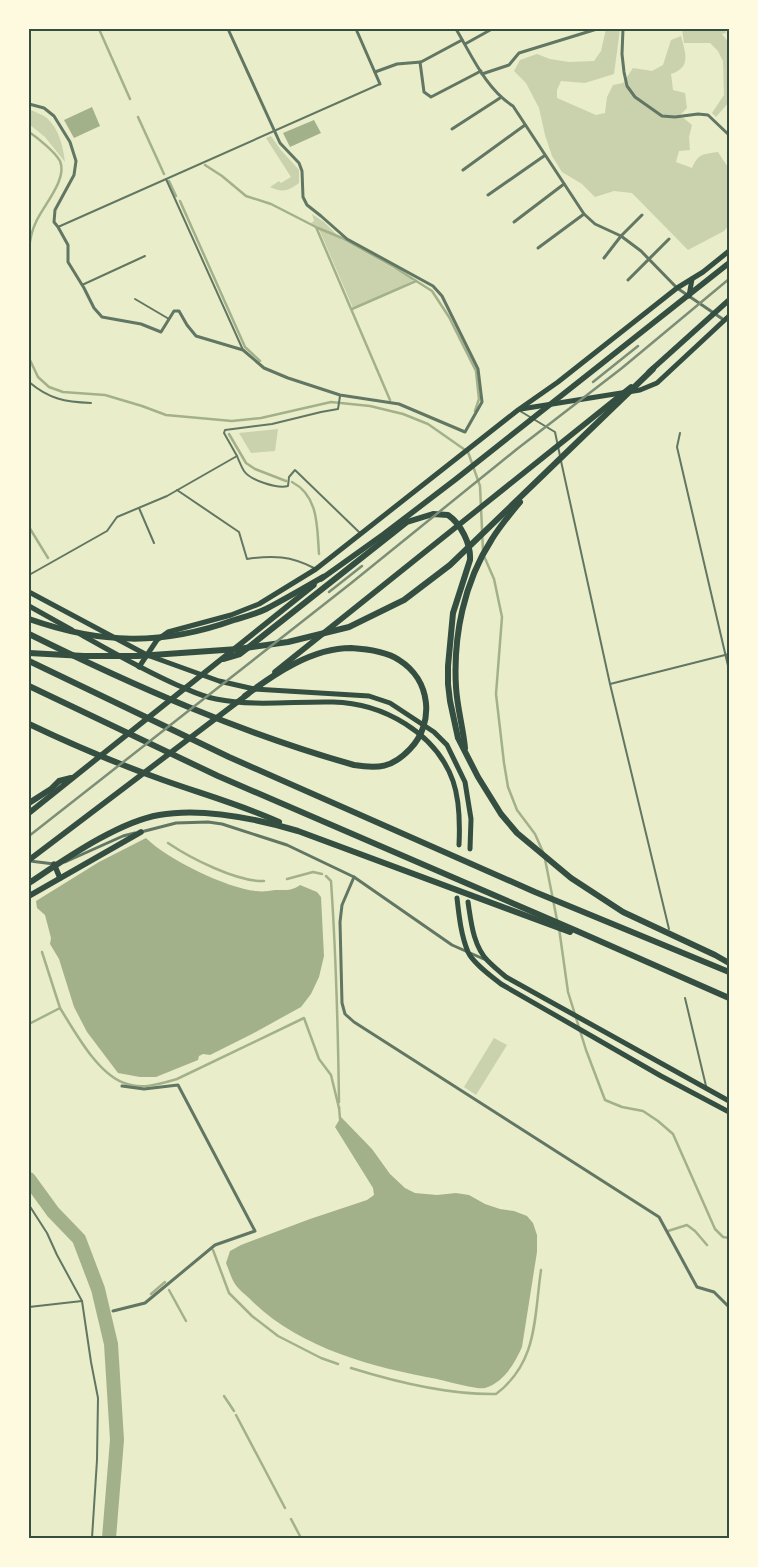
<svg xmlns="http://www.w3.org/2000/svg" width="758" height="1567" font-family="'Times New Roman',serif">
	<rect width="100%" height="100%" fill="#e9edc9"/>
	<g fill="#cad2ad">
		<path d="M 606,29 L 620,29 L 614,74 L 585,83 L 561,81 L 557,90 L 557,98 L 596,115 L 605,113 L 607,97 L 613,85 L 623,83 L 633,68 L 652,71 L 663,65 L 671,40 L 681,36 C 686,55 691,67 671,74 L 673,90 L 685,93 L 687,108 L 680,115 L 692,125 L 689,137 L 690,150 L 679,151 L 676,162 L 692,168 C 698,154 703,154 718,152 L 729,169 L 729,225 L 724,231 L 688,250 L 632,193 L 614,191 L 595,197 L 582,184 L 562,172 L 552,156 L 545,135 L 539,108 L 526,83 L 514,71 L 520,60 L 537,54 L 550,59 L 569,62 L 594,61 L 601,51 Z"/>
		<polygon points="682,29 725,29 726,33 722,34 729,43 729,102 716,117 712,113 724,95 723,61 718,51 710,43 684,43"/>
		<path d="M 29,109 C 34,112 42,114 47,118 C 59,129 63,146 65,162 L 45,137 L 29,124 Z"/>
		<path d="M 271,136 L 280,149 L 299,170 L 299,183 C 288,191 283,193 270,187 L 279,181 L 281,183 L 291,177 L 266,138 Z"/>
		<polygon points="312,214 324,222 341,239 412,279 412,281 353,308 318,227 311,223 314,221"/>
		<polygon points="278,429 275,451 251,453 239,433"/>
		<polygon points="494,1038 507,1045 476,1095 464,1087"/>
	</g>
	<g fill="#a3b18a">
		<polygon points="92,107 100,126 74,138 64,120"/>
		<polygon points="314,120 321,133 290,147 283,133"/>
		<path d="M 146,838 C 167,859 226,888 256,891 C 262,892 269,891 275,890 C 285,890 292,891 300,885 L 317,892 L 321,897 L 324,956 L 319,977 L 311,994 L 301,1007 L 252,1034 L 210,1055 L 203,1054 L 199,1056 L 198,1060 L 156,1077 L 140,1077 L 118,1073 L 87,1032 L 74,1007 L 59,959 L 50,944 L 51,938 L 45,915 L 37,908 L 36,901 L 99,862 Z"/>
		<path d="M 341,1117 L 372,1149 L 390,1174 L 405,1188 L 415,1193 L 437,1195 L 456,1193 L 469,1195 L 485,1204 L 500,1209 L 514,1211 L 527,1216 L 533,1223 L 537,1235 L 537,1252 L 522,1347 C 515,1363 504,1382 485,1388 C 477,1390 446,1381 437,1379 C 372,1367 299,1348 251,1300 C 246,1295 239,1290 235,1284 C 231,1278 229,1270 226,1263 L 230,1251 L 241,1245 L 310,1219 L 367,1200 L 374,1195 L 373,1188 L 335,1127 Z"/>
	</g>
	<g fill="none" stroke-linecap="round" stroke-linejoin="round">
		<g stroke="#a3b18a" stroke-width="2.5">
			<polyline points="99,29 130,99"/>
			<polyline points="138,117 164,174"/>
			<path d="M 29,132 C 38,138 55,152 60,161 C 68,179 43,206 36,222 C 32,230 30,240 29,248"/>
			<polyline points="205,165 222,176 246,196 271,204 316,227 390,400"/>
			<polyline points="169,181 176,196"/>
			<polyline points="180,201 245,347 260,361"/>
			<polyline points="318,228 342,238 394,267 432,291 449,317 476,371 479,399 475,411"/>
			<polyline points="352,309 416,281"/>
			<polyline points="29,358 38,377 49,387 63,392 105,395 142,406 166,415 232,421 261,418 331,402 370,406 403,414 428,424 468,452 480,486 483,551"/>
			<polyline points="229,434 246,463 255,469 286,481"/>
			<path d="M 292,482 C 319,496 317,527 319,554"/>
			<polyline points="29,527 48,558"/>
			<polyline points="484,556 494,579 502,617 496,694 504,763 508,787 517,810 535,834 543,852"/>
			<path d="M 168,843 C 190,858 237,882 264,881"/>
			<polyline points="545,859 557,920"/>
			<path d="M 326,876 L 331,881 C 336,954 338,1028 339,1102"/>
			<polyline points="287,879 313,872 322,874"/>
			<polyline points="559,928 568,992 586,1050 605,1100 622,1107 643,1111 658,1121 673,1134 715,1229 723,1237 729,1238"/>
			<polyline points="42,952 60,1008"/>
			<path d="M 29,1024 L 60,1008 C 75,1032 97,1073 124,1083 C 141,1090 160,1084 177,1079 L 304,1018 L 319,1059 L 331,1075 L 339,1108"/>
			<polyline points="339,1107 340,1119"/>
			<polyline points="668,1231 687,1225 695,1231 707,1245"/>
			<polyline points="213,1250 229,1293 252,1316 278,1336 321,1358 338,1364"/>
			<polyline points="169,1290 186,1321"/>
			<polyline points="151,1294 165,1282"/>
			<path d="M 351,1368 C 396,1382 449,1395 496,1394 C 538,1362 534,1318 541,1270"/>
			<polyline points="224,1396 234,1411"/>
			<polyline points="236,1415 285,1508"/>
			<polyline points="291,1519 301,1538"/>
		</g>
		<polyline stroke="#a3b18a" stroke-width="14" points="29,1179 53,1212 79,1239 98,1289 111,1344 117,1440 109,1538"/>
		<g stroke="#617663" stroke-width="2">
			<polyline points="166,179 243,350"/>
			<polyline points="58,227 380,84"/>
			<polyline points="82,285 145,256"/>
			<polyline points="135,299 169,319"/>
			<path d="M 29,382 C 49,399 65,402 91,403"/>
			<polyline points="520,411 555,432 560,456"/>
			<polyline points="680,433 677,447 729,670"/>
			<path d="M 237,456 C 239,461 241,466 244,471 C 250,480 277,489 288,486 L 289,477 L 295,470 L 360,533"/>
			<polyline points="561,461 610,684 669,929"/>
			<path d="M 177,490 L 239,532 L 247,559 C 273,555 291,556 314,568"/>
			<polyline points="139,508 154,543"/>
			<polyline points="29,575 107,531 117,517 167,496 237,456 224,433 225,430 272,424 321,412 338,409 340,396"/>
			<polyline points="610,684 729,654"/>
			<polyline points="685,998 706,1086"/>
			<polyline points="29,1205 47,1233 57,1255 82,1301 91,1362 98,1398 97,1460 92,1538"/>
			<polyline points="29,1307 82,1301"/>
		</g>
		<g stroke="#617663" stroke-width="3">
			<polyline points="356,29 380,84"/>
			<path d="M 456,29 C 472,56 486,89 513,106 L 584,214 L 595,224 L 621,236 L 641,251 L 677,288 L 724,320"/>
			<polyline points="623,29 622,54 624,72 627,86 635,97 662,116 675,117 698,114 708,115 729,135"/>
			<polyline points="465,44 492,29"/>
			<polyline points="420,62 424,92 431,97 481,71"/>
			<polyline points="375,72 397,64 421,62 462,40"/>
			<polyline points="482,74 509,65 519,53 597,29"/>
			<polyline points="29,104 44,108 54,116 70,142 76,161 74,175 55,210 54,222 58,227 68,245 68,262 84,288 94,308 102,317 141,324 161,332 174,311 179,311 187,325 196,336 243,350 264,368 288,378 340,395 399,404 465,432 482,402 478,369 442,296 433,286 347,239 321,216 307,205 303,197 302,171 299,163 280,143 228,29"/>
			<polyline points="452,129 500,98"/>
			<polyline points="463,170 525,125"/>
			<polyline points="488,195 544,156"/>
			<polyline points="514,222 564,184"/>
			<polyline points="538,248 584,214"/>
			<polyline points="604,258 621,236 642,215"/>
			<polyline points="628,280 669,239"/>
			<polyline points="141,832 176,823 208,822 222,824 287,845 354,877 452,945 486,960"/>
			<polyline points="30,861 54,864"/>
			<polyline points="65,862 123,836 135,833"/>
			<polyline points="354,877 342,905 340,922 342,1003 345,1014 354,1022 659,1217 697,1287 714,1292 729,1307"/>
			<polyline points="113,1311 145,1303 215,1245 255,1231 178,1085 144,1089 122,1086"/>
		</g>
		<g stroke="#344e41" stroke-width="5">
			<polyline points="689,296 692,279"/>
			<polyline points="521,409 640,390 657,383 729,316"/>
			<polyline points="29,592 147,655 219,681 254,689 369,696 390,703 434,732 447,745 465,782 471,819 470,849"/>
			<polyline points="29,606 72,630"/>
			<path d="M 80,634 C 112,652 143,670 177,685 C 189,690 203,697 216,699 C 255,707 294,701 333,702 C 383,703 436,733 453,781 C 460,801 460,824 459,845"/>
			<polyline points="139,667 157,640 168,632 231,615 259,604 316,569 518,410 558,382 677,288 703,272 729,251"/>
			<path d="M 457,898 C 459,916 461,935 468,952 C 473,963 491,976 501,984 L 661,1076 L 729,1112"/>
			<path d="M 468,902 C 471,921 473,946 488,961 C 494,967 500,972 506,977 L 729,1101"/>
		</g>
		<g stroke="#344e41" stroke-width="5.5">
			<polyline points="649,372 729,300"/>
			<polyline points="321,579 384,534 456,479 729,263"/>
			<polyline points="275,672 631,387"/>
			<polyline points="29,813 314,585"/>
			<polyline points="29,860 248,694"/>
			<polyline points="54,864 60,878"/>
			<polyline points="29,896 141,832"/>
		</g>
		<g stroke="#344e41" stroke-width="6">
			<path d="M 29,619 C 100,644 162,646 234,620 C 244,617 256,614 266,609 C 285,599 304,588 323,577"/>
			<path d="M 29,634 C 134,686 241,733 354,765 C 378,769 392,768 410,749 C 435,723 431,680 399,660 C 386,651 367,649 351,648 C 312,648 274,674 245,696"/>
			<polyline points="29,653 84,656 138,656 238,649 288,642 349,627 404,600 450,565 653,369"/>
			<path d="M 223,659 L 240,654 L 407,522 L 433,514 L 448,515 C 461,524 471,544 470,560 L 453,613 L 448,666 L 448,684 L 450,701 L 458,738 L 478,777 L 501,814 L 517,833 L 571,878 L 623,912 L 715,955 L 729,963"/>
			<polyline points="29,661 229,757 535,892 729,972"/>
			<polyline points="29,686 218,776 577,931 729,998"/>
			<path d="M 29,724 C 73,745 118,764 163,780 C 202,794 242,805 279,822"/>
			<path d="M 465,748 C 463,727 457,707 456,687 C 453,636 464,582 492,539 C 500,526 510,514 520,502"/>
			<polyline points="29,803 51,789 59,781 71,778"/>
			<path d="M 29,883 C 64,860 118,822 159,815 C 202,807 257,819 298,831 L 570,932"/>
		</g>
		<g stroke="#7c8e77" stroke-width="2.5">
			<polyline points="593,382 638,346"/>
			<polyline points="329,592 362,566"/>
			<polyline points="29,836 350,584 517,449 622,368 729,279"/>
		</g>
	</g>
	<rect width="758" height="1567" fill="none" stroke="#fefae0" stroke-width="60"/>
	<rect x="30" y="30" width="698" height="1507" fill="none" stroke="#344e41" stroke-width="2"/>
</svg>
